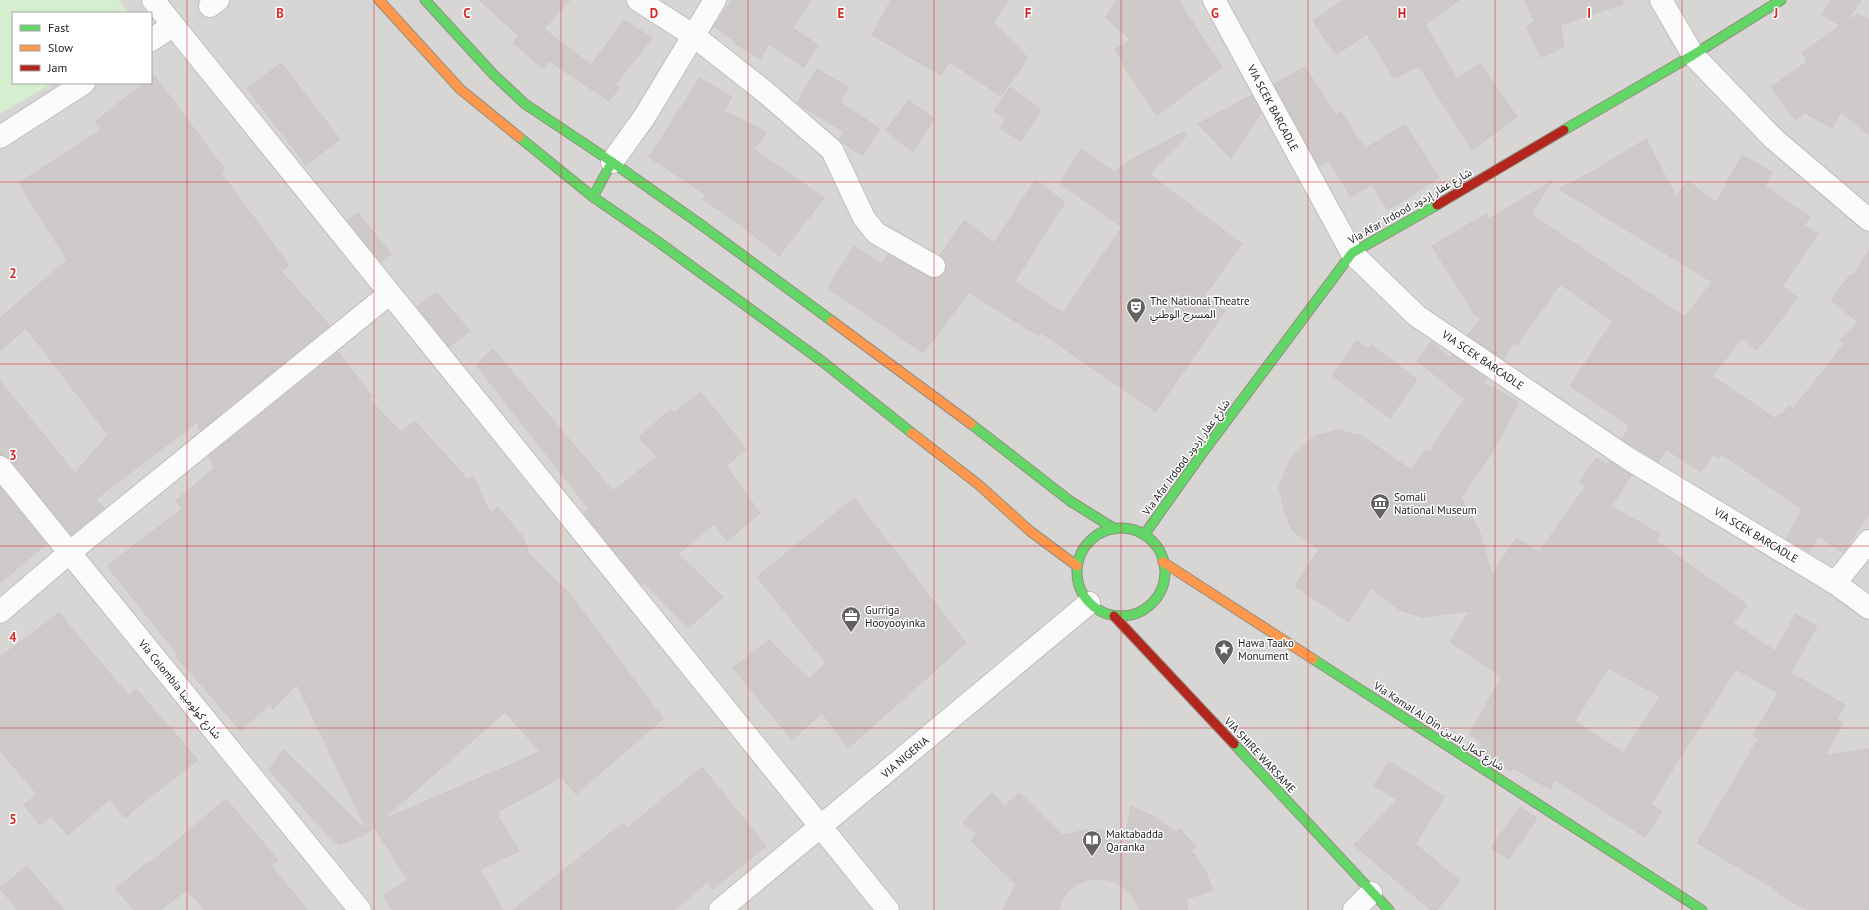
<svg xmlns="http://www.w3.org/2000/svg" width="1869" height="910" font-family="'PT Sans','Noto Sans Arabic',sans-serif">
	<rect width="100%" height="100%" fill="#e9e6e4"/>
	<path fill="#d8d6d5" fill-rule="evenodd" d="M 0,0 L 1869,0 L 1869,910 L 0,910 ZM 13,13 L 151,13 L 151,83 L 13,83 Z"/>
	<polygon fill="#d5eed0" points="0,0 118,0 129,13 13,13 13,83 53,83 0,114"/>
	<g fill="#cecac9" stroke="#ccc7c5" fill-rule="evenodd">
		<polygon points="479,0 570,0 544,29 591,65 624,20 652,38 615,85 619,88 609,101 549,61 543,68 513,43 519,36"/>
		<polygon points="732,0 811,0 793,28 818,45 804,67 769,44 760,59 734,43 735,41 714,26"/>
		<polygon points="891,0 1009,0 993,22 1028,58 1001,96 950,62 941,75 872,35"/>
		<polygon points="1116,0 1178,0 1222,67 1157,115 1122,64 1123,63 1115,49 1131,40 1106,18"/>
		<polygon points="1343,0 1459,0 1425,25 1457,79 1480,63 1517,117 1472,150 1419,66 1394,78 1367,34 1336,55 1313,21"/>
		<polygon points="1524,0 1622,0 1623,4 1560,25 1564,47 1541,57 1526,26 1535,22"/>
		<polygon points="1832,0 1861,0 1846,22 1858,14 1869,20 1869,135 1841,112 1832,128 1805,113 1795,120 1771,87 1807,62 1802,53 1840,26 1822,14"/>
		<polygon points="281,63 340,139 306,165 247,89"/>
		<polygon points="1305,67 1336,115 1341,112 1365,149 1405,124 1439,178 1388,210 1372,184 1351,197 1328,160 1319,166 1274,84"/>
		<polygon points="817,69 849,88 840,102 880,129 862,156 839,140 844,132 797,103"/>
		<polygon points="154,75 225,170 221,173 289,265 281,271 330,326 200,431 197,422 96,499 104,508 71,535 10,459 5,456 0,455 0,381 75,473 108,435 26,328 0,351 0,318 67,260 19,183 101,130 95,122 144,83 151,83 151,78"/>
		<polygon points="700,78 732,97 724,111 767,132 754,149 824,198 779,256 738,223 703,199 706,195 649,157"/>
		<polygon points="1010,87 1041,109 1021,141 1001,129 1005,118 994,111"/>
		<polygon points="1252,95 1261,113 1231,158 1198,124"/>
		<polygon points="908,100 934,118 913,152 886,131"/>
		<polygon points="1183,132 1186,136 1149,174 1242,244 1204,296 1225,311 1156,412 1040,332 1038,336 969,292 923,353 828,288 854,246 882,264 888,254 928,277 934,278 940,277 945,272 946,266 945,259 940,255 964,220 994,243 1035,180 1065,202 1015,281 1063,313 1122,227 1060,183 1081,149 1115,172 1124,164"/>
		<polygon points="1646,139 1676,197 1688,181 1716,203 1742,155 1772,172 1765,186 1810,217 1804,225 1818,234 1782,286 1797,297 1783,317 1757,350 1742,338 1712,376 1776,419 1779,414 1782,416 1789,405 1793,409 1844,344 1840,340 1858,322 1831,300 1850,275 1852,276 1869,251 1869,514 1843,553 1818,536 1809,552 1786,539 1802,509 1722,454 1719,458 1713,455 1701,472 1666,449 1658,462 1622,439 1630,426 1570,386 1613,321 1560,284 1517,345 1514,343 1503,359 1468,335 1481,319 1474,314 1432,246 1486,214 1489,219 1552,181 1531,214 1685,317 1712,282 1559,189 1597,169"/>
		<polygon points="358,213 391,254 381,262 348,221"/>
		<polygon points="436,292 470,331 449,347 417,307"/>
		<polygon points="1357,341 1368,349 1371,345 1417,379 1390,418 1332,375"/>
		<path d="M 1431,342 L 1451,358 L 1453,355 L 1487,379 L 1484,383 L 1519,402 L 1493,451 L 1461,498 L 1479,530 L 1492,575 L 1516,538 L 1539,552 L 1586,486 L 1579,482 L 1596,458 L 1607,465 L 1609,461 L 1632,475 L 1611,506 L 1660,534 L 1656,541 L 1747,605 L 1733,623 L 1775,651 L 1796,614 L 1817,626 L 1791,673 L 1845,705 L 1837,719 L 1843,723 L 1825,755 L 1869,749 L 1869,910 L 1808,910 L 1778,894 L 1780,892 L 1697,843 L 1758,739 L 1753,736 L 1778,693 L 1736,669 L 1651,804 L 1662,811 L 1645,837 L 1555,780 L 1550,789 L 1513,768 L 1511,771 L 1478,751 L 1483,743 L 1469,734 L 1502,677 L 1450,642 L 1469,611 L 1422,617 L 1400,610 L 1371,588 L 1349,622 L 1295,586 L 1319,550 L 1292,530 L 1284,510 L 1279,488 L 1290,459 L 1314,436 L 1338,430 L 1362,436 L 1411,470 L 1425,450 L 1437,453 L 1431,448 L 1465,399 L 1417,361 ZM 1608,668 L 1660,696 L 1624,753 L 1575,721 Z"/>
		<polygon points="493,349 613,491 657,457 639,437 671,409 674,413 701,392 746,449 726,466 760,513 727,541 714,524 678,554 723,597 688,628 644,583 641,585 584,513 589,509 476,365"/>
		<path d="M 338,352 L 372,396 L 368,398 L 401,432 L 415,421 L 468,480 L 473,476 L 490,513 L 498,507 L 523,537 L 529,554 L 569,593 L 663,719 L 576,794 L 561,777 L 498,812 L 500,815 L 498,816 L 519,851 L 480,869 L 503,910 L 392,910 L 383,895 L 408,880 L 374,827 L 368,833 L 339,845 L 328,835 L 269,770 L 283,749 L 367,831 L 297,684 L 273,709 L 270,703 L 241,731 L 176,656 L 178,655 L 107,566 L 182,509 L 176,501 L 214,468 L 209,456 ZM 505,712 L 540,752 L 382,820 Z"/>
		<polygon points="0,487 46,544 0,583"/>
		<polygon points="854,498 966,643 848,748 822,713 792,740 733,668 769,640 809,679 826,663 757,577"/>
		<polygon points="59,613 129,696 136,689 198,760 146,800 125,818 110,799 68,835 51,816 40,825 24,805 37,794 0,751 0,657"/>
		<polygon points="1389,761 1445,797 1415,844 1460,881 1437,910 1431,910 1354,845 1397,800 1374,785"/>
		<polygon points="702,767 766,846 713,889 707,882 675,910 513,910 623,823 627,828"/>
		<polygon points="992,793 1005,806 1019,793 1063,835 1086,830 1106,830 1126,833 1131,806 1155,817 1175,832 1180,829 1196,847 1191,850 1205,870 1213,890 1186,899 1188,910 1139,910 1135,900 1127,890 1116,882 1104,879 1091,879 1078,883 1068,891 1061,902 1058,910 1003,910 1016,884 971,841 977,834 963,822"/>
		<polygon points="226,799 278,860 271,866 308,910 205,910 187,890 160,910 134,910 116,889 148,862 149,864"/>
		<polygon points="1520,807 1537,818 1509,859 1491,848"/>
		<polygon points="27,866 64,910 17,910 0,888"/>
	</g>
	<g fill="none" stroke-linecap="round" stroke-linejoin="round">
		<defs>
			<g id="street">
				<polyline points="153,0 888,910"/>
				<polyline points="638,0 694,36 764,91 832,150 864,218 876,233 934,266"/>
				<polyline points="1214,0 1352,253 1417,316 1629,459 1835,583 1869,608"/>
				<polyline points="1661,0 1693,55 1774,139 1869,220"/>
				<polyline points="210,6 218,0"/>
				<polyline points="151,40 172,26"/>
				<polyline points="0,137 84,83"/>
				<polyline points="612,162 645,116 715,0"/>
				<polyline points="0,467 360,910"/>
				<polyline points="1835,583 1869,541"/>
				<polyline points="0,612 69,553 389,294"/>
				<polyline points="720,910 1089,603"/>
				<polyline points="1354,910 1371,893"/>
			</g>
			<g id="fast">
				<polyline points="425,0 493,74 525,104 612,162 700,224 832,321"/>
				<polyline points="1564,130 1693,55 1781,0"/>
				<polyline points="519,137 593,197 657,241 823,362 912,433"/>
				<polyline points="593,197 612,162"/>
				<polyline points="971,424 1070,501 1115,529"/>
				<circle cx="1121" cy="572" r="44"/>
				<polyline points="1144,535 1201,455 1352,253 1437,205"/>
				<polyline points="1313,659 1702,910"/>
				<polyline points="1234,744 1389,910"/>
			</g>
			<g id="slow">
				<polyline points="379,0 460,89 519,137"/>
				<polyline points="832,321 971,424"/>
				<polyline points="912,433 979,485 1030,531 1077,566"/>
				<polyline points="1163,562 1313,659"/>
			</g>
			<g id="jam">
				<polyline points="1437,205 1564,130"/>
				<polyline points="1114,616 1234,744"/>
			</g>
		</defs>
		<use href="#street" stroke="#bfbdbc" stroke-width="24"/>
		<use href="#fast" stroke="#928f7e" stroke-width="11"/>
		<use href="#slow" stroke="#928f7e" stroke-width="11"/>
		<use href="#jam" stroke="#928f7e" stroke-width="11"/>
		<use href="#street" stroke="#fcfbfb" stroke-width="22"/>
		<use href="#fast" stroke="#63d668" stroke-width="9"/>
		<use href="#slow" stroke="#ff974d" stroke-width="9"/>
		<use href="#jam" stroke="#b3261e" stroke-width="9"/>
	</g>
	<path fill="none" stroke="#d62828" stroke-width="1" stroke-opacity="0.55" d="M 187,0 L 187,910M 374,0 L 374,910M 561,0 L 561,910M 748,0 L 748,910M 934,0 L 934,910M 1121,0 L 1121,910M 1308,0 L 1308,910M 1495,0 L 1495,910M 1682,0 L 1682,910M 0,182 L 1869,182M 0,364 L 1869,364M 0,546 L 1869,546M 0,728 L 1869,728"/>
	<defs>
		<symbol id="theatre-pin" viewBox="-11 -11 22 30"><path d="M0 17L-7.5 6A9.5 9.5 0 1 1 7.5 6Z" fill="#636261" stroke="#fff"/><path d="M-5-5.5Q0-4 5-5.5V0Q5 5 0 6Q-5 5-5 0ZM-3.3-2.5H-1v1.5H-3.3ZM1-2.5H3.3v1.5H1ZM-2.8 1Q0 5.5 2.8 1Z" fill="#fff"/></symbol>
		<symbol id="museum-pin" viewBox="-11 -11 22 30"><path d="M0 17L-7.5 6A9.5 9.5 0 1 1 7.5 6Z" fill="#636261" stroke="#fff"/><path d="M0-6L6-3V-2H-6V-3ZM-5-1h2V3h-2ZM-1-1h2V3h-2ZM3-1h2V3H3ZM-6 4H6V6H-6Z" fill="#fff"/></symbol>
		<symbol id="office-pin" viewBox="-11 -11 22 30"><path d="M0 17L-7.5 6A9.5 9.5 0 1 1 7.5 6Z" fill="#636261" stroke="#fff"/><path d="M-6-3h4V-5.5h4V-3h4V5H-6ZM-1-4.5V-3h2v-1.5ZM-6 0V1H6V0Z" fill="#fff"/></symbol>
		<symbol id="sight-pin" viewBox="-11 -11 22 30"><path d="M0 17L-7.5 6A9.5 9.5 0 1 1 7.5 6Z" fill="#636261" stroke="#fff"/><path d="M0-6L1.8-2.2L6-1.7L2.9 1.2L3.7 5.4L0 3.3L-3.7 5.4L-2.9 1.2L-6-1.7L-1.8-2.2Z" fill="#fff"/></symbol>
		<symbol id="library-pin" viewBox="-11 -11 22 30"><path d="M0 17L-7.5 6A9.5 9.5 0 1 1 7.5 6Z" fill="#636261" stroke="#fff"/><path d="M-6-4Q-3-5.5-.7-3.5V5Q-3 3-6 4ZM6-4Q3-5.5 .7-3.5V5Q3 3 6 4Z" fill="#fff"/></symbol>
	</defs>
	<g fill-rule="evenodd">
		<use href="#theatre-pin" x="1125" y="296" width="22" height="30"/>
		<use href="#museum-pin" x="1369" y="492" width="22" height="30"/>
		<use href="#office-pin" x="840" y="605" width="22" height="30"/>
		<use href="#sight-pin" x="1213" y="638" width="22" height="30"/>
		<use href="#library-pin" x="1081" y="829" width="22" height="30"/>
	</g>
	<g text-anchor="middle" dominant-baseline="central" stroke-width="3" stroke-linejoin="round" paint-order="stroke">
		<g font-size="11" fill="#1b1b1b" stroke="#fff">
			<text transform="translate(1273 108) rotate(62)">VIA SCEK BARCADLE</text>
			<text transform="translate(1410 206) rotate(-30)">Via Afar Irdood شارع عفار إردود</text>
			<text transform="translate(1483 360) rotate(34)">VIA SCEK BARCADLE</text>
			<text transform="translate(1186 457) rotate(-54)">Via Afar Irdood شارع عفار إردود</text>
			<text transform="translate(1756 535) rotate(31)">VIA SCEK BARCADLE</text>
			<text transform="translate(180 689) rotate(51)">Via Colombia شارع كولومبيا</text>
			<text transform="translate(1439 726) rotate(33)">Via Kamal Al Din شارع كمال الدين</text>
			<text transform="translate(1260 755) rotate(47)">VIA SHIRE WARSAME</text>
			<text transform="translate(905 757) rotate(-40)">VIA NIGERIA</text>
		</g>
		<g font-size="11" fill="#1b1b1b" stroke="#fff" text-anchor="start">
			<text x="1150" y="301">The National Theatre<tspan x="1150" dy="13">المسرح الوطني</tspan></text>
			<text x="1394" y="497">Somali<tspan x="1394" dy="13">National Museum</tspan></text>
			<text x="865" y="610">Gurriga<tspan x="865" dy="13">Hooyooyinka</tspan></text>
			<text x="1238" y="643">Hawa Taako<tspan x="1238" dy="13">Monument</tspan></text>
			<text x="1106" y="834">Maktabadda<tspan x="1106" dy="13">Qaranka</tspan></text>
		</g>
	</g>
	<g font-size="13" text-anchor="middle" font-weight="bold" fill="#d62828" stroke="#fff" stroke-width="3" stroke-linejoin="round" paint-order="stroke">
		<text x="280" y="18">B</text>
		<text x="467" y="18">C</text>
		<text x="654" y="18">D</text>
		<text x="841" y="18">E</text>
		<text x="1028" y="18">F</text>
		<text x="1215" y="18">G</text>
		<text x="1402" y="18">H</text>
		<text x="1589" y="18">I</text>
		<text x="1776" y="18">J</text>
		<text x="13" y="278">2</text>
		<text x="13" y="460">3</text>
		<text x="13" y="642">4</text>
		<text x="13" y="824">5</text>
	</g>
	<rect x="12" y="12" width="140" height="72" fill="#ffffff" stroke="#a4a4a4"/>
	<rect x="20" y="25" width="20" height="6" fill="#63d668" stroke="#a4a4a4"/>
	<text x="48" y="32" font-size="12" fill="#1b1b1b">Fast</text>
	<rect x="20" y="45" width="20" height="6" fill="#ff974d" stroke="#a4a4a4"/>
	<text x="48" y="52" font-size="12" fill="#1b1b1b">Slow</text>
	<rect x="20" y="65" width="20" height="6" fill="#b3261e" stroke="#a4a4a4"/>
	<text x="48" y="72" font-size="12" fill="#1b1b1b">Jam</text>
</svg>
